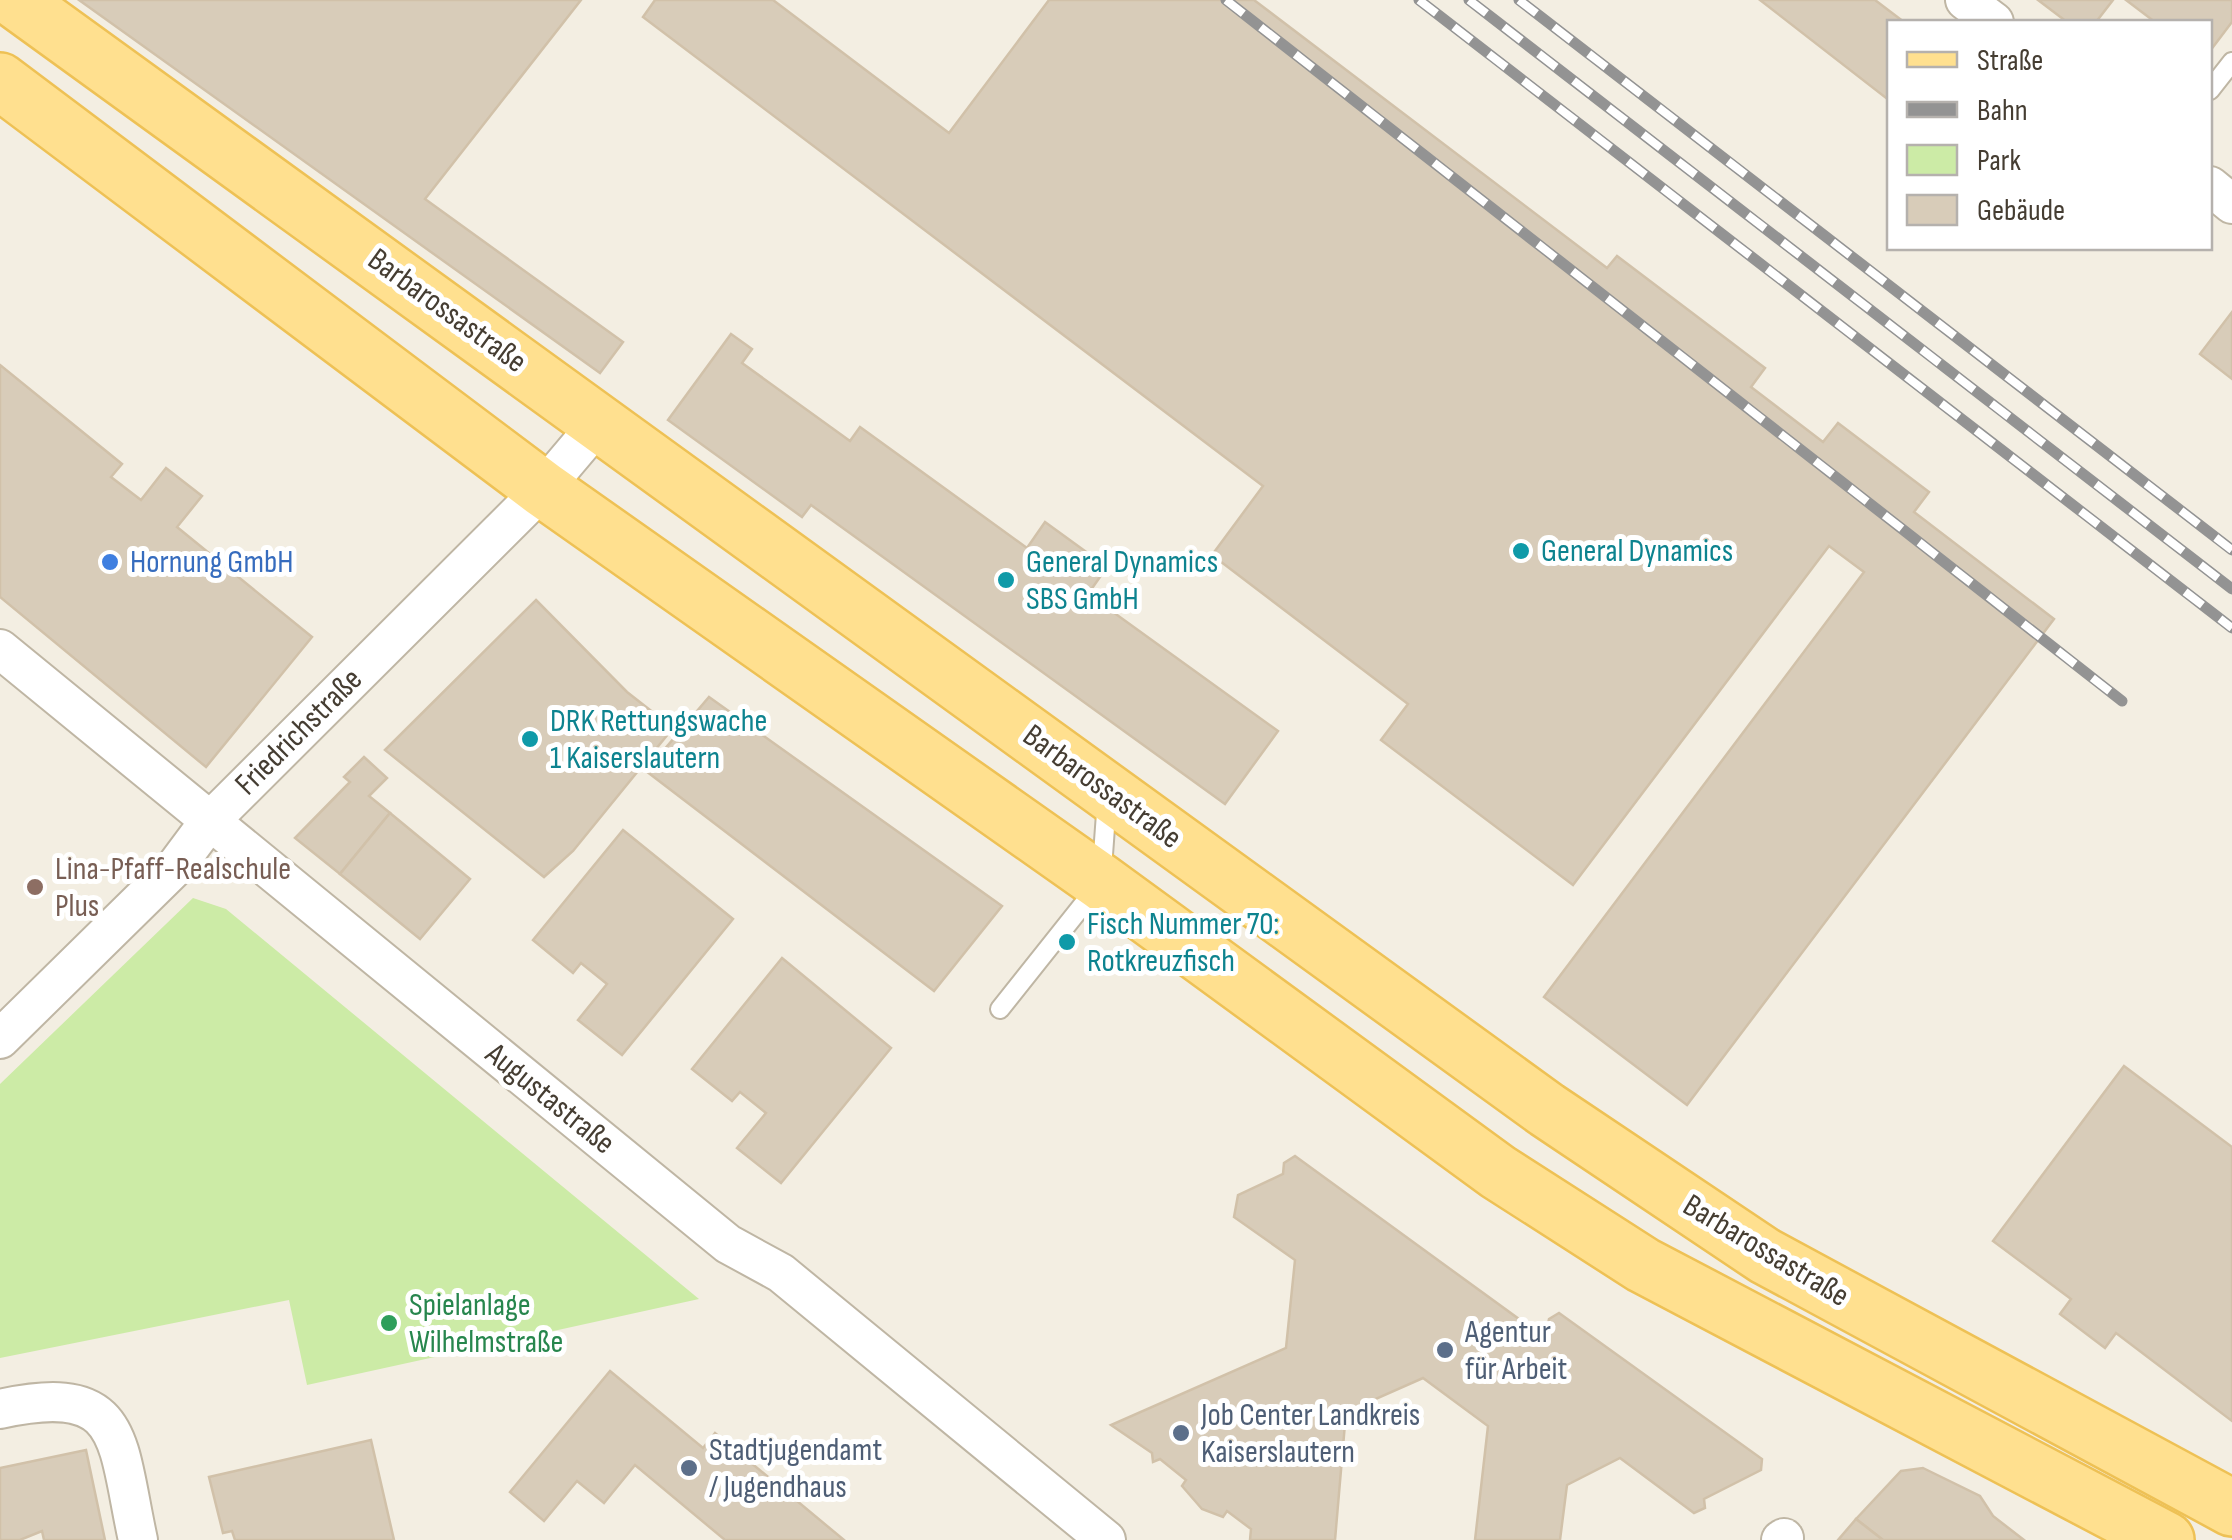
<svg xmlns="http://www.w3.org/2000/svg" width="2232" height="1540" font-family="'Sofia Sans Condensed',sans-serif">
	<rect width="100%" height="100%" fill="#f3eee2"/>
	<polygon fill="#cceba6" points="193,898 226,909 699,1299 307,1385 289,1300 0,1358 0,1084"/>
	<g fill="#d8ccb9" stroke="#d1c1a9" stroke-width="2.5">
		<polygon points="79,0 581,0 425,199 623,342 600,373"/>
		<polygon points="655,0 773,0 949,133 1049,0 1254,0 1607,268 1617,256 1765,368 1751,387 1823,442 1838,423 1929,492 1914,512 2054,619 1687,1105 1544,997 1864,572 1829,546 1573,885 1381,740 1408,704 1212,555 1263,486 643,17"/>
		<polygon points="1760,0 1875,0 1904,22 1890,22 1890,101"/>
		<polygon points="2038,0 2113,0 2096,22 2067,22"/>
		<polygon points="2126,0 2232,0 2232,22 2210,51 2210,22 2155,22"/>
		<polygon points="2232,312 2232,379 2200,354"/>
		<polygon points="731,334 752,349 742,363 850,441 860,427 1027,548 1045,522 1107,567 1088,594 1278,731 1225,804 811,505 802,517 668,420"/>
		<polygon points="0,365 122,464 111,477 141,500 166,468 202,496 177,527 312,637 206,767 0,597"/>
		<polygon points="536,600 627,692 673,728 573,851 544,877 385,750"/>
		<polygon points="709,697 1002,906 934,991 646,771"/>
		<polygon points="364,757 387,778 369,796 390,813 340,874 295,838 350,782 344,777"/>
		<polygon points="390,813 470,879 420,939 340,874"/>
		<polygon points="623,830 733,919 622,1055 578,1020 607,984 581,963 573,973 533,940"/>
		<polygon points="782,958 891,1048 781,1183 737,1148 766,1113 740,1092 732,1101 692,1069"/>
		<polygon points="2124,1066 2232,1147 2232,1421 2116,1333 2105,1348 2060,1314 2071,1299 1993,1241"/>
		<polygon points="1295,1156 1545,1338 1549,1319 1559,1313 1762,1459 1761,1470 1704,1499 1705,1508 1694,1513 1620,1458 1567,1485 1560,1540 1475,1540 1488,1426 1423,1378 1346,1412 1335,1540 1250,1540 1251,1529 1227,1511 1223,1517 1202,1509 1182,1486 1186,1480 1160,1459 1153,1462 1152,1453 1111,1425 1286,1348 1295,1260 1234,1217 1238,1195 1283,1174 1284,1163"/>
		<polygon points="610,1371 703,1448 715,1433 844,1540 725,1540 635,1465 604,1503 577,1481 544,1521 510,1492"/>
		<polygon points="371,1440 394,1540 235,1540 232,1531 223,1533 209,1477"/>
		<polygon points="86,1450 105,1540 44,1540 42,1531 20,1540 0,1540 0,1468"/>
		<polygon points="1923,1468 1980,1496 1993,1516 2024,1540 1883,1540 1856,1519 1901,1471"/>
		<polygon points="1856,1519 1883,1540 1838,1540"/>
	</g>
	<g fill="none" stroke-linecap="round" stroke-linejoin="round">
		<defs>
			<g id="lane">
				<polyline points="2210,90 2232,62"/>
				<polyline points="1000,1009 1101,882 1107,800"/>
			</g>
			<g id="street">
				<polyline points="1965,0 1994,22"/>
				<polyline points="2210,186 2232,204"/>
				<polyline points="0,649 728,1244 781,1273 1106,1540"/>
				<polyline points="0,1039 176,866 208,823 543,489 598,424"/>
				<path d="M 0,1409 C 126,1381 116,1440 138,1540"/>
				<polyline points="1781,1540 1784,1538"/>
			</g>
			<g id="primary">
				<polyline points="15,0 1547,1110 1765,1256 2232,1508"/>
				<polyline points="0,81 543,489 1101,882 1498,1172 1643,1265 2166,1540"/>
			</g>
		</defs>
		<use href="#lane" stroke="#bfb6a4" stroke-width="22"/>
		<use href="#street" stroke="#bfb6a4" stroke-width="42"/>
		<use href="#primary" stroke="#eec155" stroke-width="60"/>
		<use href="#lane" stroke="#fff" stroke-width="18"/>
		<use href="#street" stroke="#fff" stroke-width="38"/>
		<use href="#primary" stroke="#ffe08f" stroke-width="55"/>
		<defs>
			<g id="rail">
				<polyline points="1226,0 2122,701"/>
				<polyline points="1419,0 2232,628"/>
				<polyline points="1469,0 2232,589"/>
				<polyline points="1519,0 2232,550"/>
			</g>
		</defs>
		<use href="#rail" stroke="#939393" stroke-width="11"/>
		<use href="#rail" stroke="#fff" stroke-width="8" stroke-dasharray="22" stroke-linecap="butt"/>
	</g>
	<g fill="#0f9aa8" stroke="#fff" stroke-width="4">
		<circle cx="1521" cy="551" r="10"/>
		<circle cx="1006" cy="580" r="10"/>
		<circle cx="530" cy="739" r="10"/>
		<circle cx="1067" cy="942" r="10"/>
	</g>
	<circle fill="#3f7fe0" stroke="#fff" stroke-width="4" cx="110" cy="562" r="10"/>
	<circle fill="#8d6e63" stroke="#fff" stroke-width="4" cx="35" cy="887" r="10"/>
	<circle fill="#2e9e5b" stroke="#fff" stroke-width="4" cx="389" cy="1323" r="10"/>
	<g fill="#5c6f8a" stroke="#fff" stroke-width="4">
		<circle cx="1445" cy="1350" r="10"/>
		<circle cx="1181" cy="1433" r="10"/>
		<circle cx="689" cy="1468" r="10"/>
	</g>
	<g text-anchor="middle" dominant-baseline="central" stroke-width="10" stroke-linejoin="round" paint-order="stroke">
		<g font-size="32" fill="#453d32" stroke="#fff">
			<text transform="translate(447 311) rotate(36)">Barbarossastraße</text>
			<text transform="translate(299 732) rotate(-45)">Friedrichstraße</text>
			<text transform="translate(1102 787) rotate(36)">Barbarossastraße</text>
			<text transform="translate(550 1099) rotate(39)">Augustastraße</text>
			<text transform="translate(1766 1251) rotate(31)">Barbarossastraße</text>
		</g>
		<g font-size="32" fill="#0d838f" stroke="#fff" text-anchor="start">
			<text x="1541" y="551">General Dynamics</text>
			<text x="1026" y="562">General Dynamics<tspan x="1026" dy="37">SBS GmbH</tspan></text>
			<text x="550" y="721">DRK Rettungswache<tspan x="550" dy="37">1 Kaiserslautern</tspan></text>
			<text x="1087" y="924">Fisch Nummer 70:<tspan x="1087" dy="37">Rotkreuzfisch</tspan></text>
		</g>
		<g font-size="32" fill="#366cbe" stroke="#fff" text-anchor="start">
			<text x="130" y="562">Hornung GmbH</text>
		</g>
		<g font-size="32" fill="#785e54" stroke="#fff" text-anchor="start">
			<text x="55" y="869">Lina-Pfaff-Realschule<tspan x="55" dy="37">Plus</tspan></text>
		</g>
		<g font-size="32" fill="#27864d" stroke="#fff" text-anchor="start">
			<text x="409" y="1305">Spielanlage<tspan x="409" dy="37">Wilhelmstraße</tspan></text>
		</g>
		<g font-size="32" fill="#4e5e75" stroke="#fff" text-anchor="start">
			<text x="1465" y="1332">Agentur<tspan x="1465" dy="37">für Arbeit</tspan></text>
			<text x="1201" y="1415">Job Center Landkreis<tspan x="1201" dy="37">Kaiserslautern</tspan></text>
			<text x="709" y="1450">Stadtjugendamt<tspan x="709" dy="37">/ Jugendhaus</tspan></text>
		</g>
	</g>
	<rect x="1887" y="20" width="325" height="230" fill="#ffffff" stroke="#b5b1ad" stroke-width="2.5"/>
	<rect x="1907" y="52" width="50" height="15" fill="#ffe08f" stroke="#b5b1ad" stroke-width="2.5"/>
	<text x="1977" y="70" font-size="30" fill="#453d32">Straße</text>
	<rect x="1907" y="102" width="50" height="15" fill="#939393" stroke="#b5b1ad" stroke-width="2.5"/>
	<text x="1977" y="120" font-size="30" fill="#453d32">Bahn</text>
	<rect x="1907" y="145" width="50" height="30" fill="#cceba6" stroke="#b5b1ad" stroke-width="2.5"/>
	<text x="1977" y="170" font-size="30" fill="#453d32">Park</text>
	<rect x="1907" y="195" width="50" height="30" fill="#d8ccb9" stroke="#b5b1ad" stroke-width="2.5"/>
	<text x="1977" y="220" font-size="30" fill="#453d32">Gebäude</text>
</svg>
